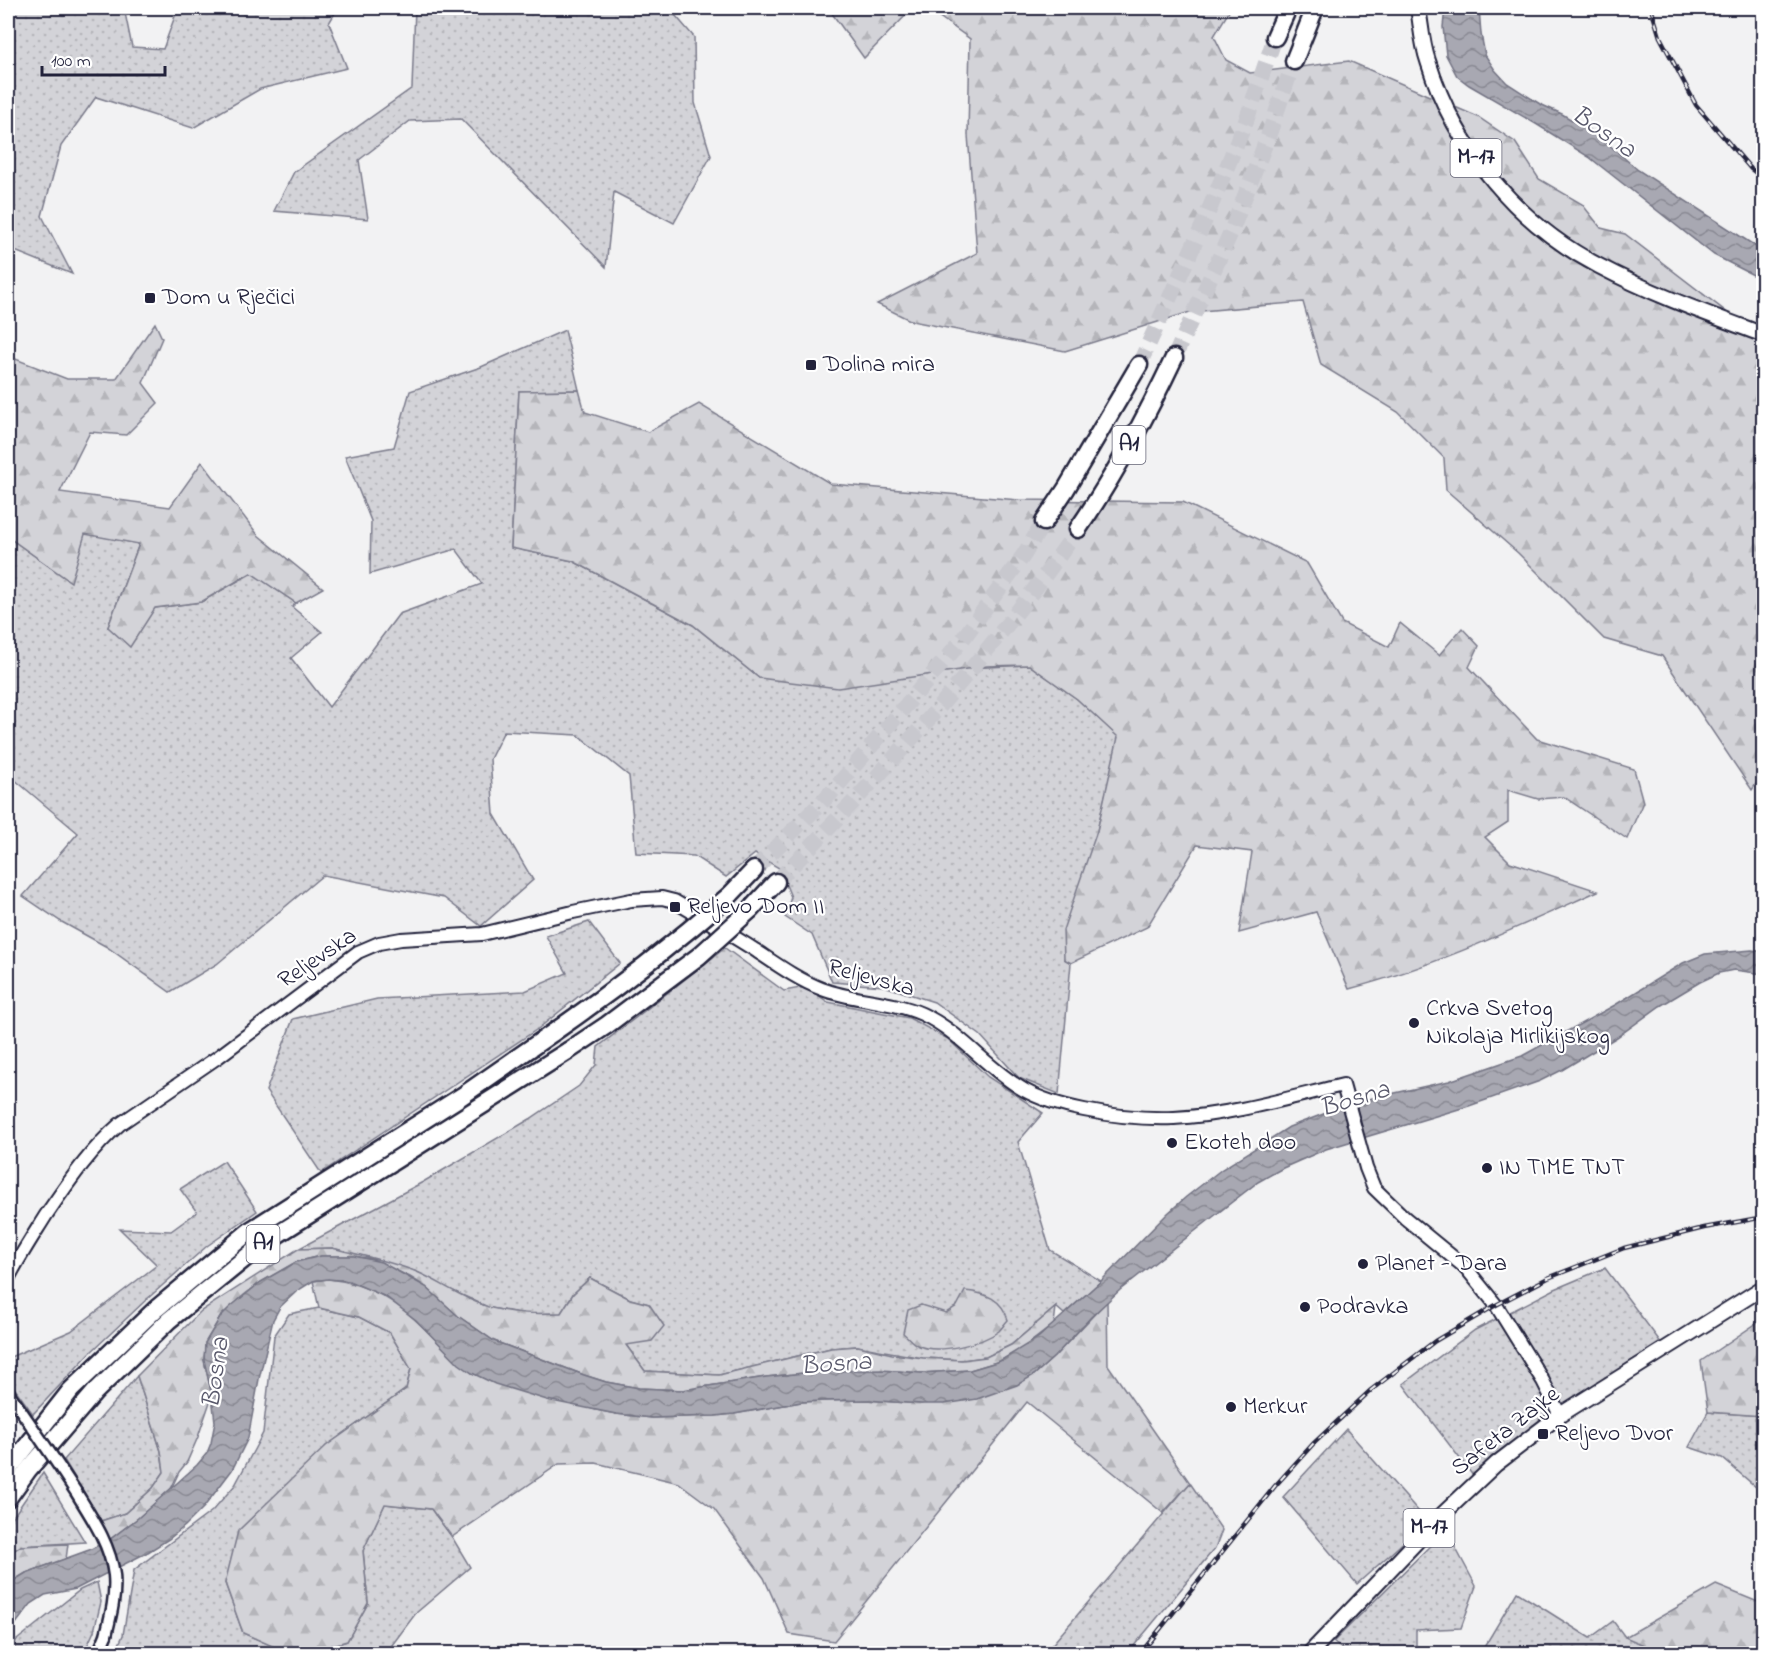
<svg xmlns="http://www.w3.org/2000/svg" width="1771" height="1661" font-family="'Indie Flower',sans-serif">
	<defs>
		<pattern id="grass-dots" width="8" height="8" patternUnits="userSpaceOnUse" patternTransform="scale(1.5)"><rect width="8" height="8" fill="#d3d3d8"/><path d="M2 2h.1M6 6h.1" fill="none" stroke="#b5b5ba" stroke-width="1.8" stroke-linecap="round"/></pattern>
		<pattern id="forest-firs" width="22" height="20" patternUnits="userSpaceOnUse" patternTransform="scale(1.5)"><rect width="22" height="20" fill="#d3d3d8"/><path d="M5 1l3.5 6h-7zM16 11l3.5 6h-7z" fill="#b5b5ba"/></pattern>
		<pattern id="water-waves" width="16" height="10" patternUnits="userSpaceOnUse" patternTransform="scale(1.5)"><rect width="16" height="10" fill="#a8a8b2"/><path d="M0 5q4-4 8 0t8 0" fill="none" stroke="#888892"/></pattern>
	</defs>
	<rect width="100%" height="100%" fill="#f2f2f3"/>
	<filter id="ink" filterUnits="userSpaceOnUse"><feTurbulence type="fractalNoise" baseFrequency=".0167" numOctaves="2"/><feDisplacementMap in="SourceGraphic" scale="12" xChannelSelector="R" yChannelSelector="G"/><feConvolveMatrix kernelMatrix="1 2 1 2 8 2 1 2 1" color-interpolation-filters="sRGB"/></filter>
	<g filter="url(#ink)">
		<g fill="url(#grass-dots)" stroke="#7a7a8a" stroke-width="1.5">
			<polygon points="8,8 124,8 132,47 163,49 178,8 338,8 329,23 347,68 260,89 193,128 96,97 61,146 42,216 72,274 10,249 12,204 8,200"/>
			<polygon points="415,8 669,8 694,37 695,103 711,156 674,223 614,192 606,267 461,119 410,121 359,160 368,219 274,211 294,172 412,88"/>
			<polygon points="565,330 579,390 519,391 511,548 573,561 693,625 759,678 1029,665 1077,699 1119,737 1097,831 1064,959 1071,963 1059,1094 1019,1078 980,1035 934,1002 884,986 832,982 812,935 785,917 791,897 779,868 755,854 726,877 694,856 636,853 629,776 578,735 504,731 490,759 494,814 533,880 481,926 444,898 323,875 217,964 170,992 107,947 60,921 23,896 78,833 8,774 8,537 70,581 85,533 139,544 108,627 155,608 201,602 252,573 296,603 292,607 322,632 291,658 329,707 399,614 482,584 456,549 370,574 371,521 345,456 394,447 410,391 481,367"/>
			<polygon points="589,922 620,963 539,1028 321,1173 266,1091 293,1019 377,999 525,991 567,973 546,936"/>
			<polygon points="725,948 784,991 806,987 828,1002 909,1018 948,1039 988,1077 1043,1113 1018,1142 1050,1250 1101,1281 1064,1314 1056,1307 1011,1345 986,1357 962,1360 923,1358 857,1346 831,1348 719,1375 645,1371 626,1345 649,1304 630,1299 590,1278 573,1294 561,1313 526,1314 490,1308 438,1284 417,1272 374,1259 332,1248 298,1249 423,1182 530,1119 579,1086 596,1065 598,1047"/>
			<polygon points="224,1161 257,1211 207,1246 146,1300 90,1353 33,1414 8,1379 8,1358 71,1331 157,1265 120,1229 171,1231 197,1212 180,1189"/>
			<polygon points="1605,1268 1665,1348 1477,1481 1403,1384 1475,1330 1555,1289"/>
			<polygon points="319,1308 359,1317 390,1333 411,1369 406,1389 326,1446 225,1583 243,1633 288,1653 115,1654 123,1635 134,1570 212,1511 235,1485 263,1433 274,1336 289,1314"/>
			<polygon points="137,1376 161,1451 164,1472 153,1488 125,1513 101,1521 64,1460"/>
			<polygon points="1708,1412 1763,1416 1763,1493 1722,1458 1689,1447"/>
			<polygon points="1346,1429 1427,1521 1357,1584 1283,1497"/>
			<polygon points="43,1473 85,1542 21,1546 8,1555 8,1524"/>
			<polygon points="1190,1483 1222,1530 1215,1548 1128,1653 1044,1654"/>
			<polygon points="385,1504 431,1509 452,1537 470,1567 416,1613 386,1653 305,1654 347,1641 368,1603 363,1550"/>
			<polygon points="1446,1530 1476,1586 1461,1628 1416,1630 1416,1653 1347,1653 1333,1642"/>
			<polygon points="97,1582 101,1602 94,1631 84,1653 8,1653 8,1647 80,1590"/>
			<polygon points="1517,1592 1590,1638 1613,1621 1625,1637 1652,1648 1647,1654 1480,1654"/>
		</g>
		<g fill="url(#forest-firs)" stroke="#7a7a8a" stroke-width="1.5">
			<polygon points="832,8 913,8 864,58 831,12"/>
			<polygon points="927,8 1231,8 1214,36 1226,60 1250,73 1349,61 1478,117 1515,142 1539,179 1582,204 1601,228 1625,234 1754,333 1763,338 1763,774 1752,790 1662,656 1604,639 1518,553 1446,490 1444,458 1398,412 1321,365 1303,302 1190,312 1065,351 912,321 877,304 977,253 968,135 970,39"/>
			<polygon points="155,323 162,338 143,383 158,403 126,435 90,432 60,492 170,507 202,462 258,535 323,588 296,603 251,573 201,602 155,608 130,647 108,627 139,544 85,534 71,582 8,537 8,356 67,379 116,379"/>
			<path d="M 579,390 L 585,412 L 648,432 L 699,404 L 831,484 L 1019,500 L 1183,502 L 1307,563 L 1342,623 L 1389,647 L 1400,623 L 1439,655 L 1462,628 L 1479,646 L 1469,667 L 1537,739 L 1634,769 L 1643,802 L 1627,839 L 1564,797 L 1538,799 L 1508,790 L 1508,822 L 1485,837 L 1510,862 L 1598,891 C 1518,927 1434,967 1349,989 L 1316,912 L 1239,933 L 1252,852 L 1197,845 L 1147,927 L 1071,963 L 1064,959 L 1063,930 L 1097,831 L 1118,737 L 1077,699 L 1029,665 L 987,666 L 838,688 L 759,678 L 693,625 L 573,561 L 511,548 L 519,391 Z"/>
			<path d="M 332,1248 C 360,1255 390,1261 417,1272 C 441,1282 466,1301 492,1308 C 515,1314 537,1314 561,1313 L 573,1294 L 590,1278 L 630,1299 L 649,1304 L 664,1326 L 652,1341 L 626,1345 L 645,1371 L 719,1375 L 831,1348 L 858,1346 L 892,1354 L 923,1358 L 962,1360 L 986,1357 L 1011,1345 L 1056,1307 L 1054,1324 L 1023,1348 L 1000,1361 L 970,1370 L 921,1373 L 900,1371 L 823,1371 L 766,1377 L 683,1390 L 639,1388 L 606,1382 L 584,1375 L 494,1341 L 458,1316 L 426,1287 L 410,1277 L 372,1259 L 354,1256 L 321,1256 L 296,1262 L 261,1282 L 244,1295 L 221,1316 L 205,1343 L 205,1349 L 204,1360 L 212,1396 L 198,1437 L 187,1462 L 179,1472 L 171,1489 L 138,1518 L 109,1540 L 101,1521 L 125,1513 L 153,1488 L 164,1472 L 161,1451 L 137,1376 L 201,1311 L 298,1249 Z"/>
			<path d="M 328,1279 C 368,1283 397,1301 425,1329 C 440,1344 454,1360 472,1373 L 596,1410 L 616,1414 L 652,1418 L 715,1416 L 734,1414 L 801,1402 L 822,1401 L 866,1400 L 921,1404 L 1034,1375 L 1054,1357 L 1107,1301 L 1108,1365 L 1190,1483 L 1163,1513 L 1027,1402 L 834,1641 L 789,1634 L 764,1578 L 714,1509 L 679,1483 L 596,1463 L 559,1464 L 452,1537 L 431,1509 L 385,1504 L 363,1551 L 368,1603 L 347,1641 L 305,1653 L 288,1653 L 243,1633 L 225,1583 L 238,1531 L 326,1446 L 406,1389 L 411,1369 L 390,1333 L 359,1317 L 319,1308 L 313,1281 Z"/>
			<path d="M 965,1291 C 986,1293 1002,1299 1008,1320 C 1005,1323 1002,1328 999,1331 C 982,1344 937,1355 917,1345 C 912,1343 907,1336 903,1333 L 908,1310 L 921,1305 L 946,1313 L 957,1306 Z"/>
			<polygon points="1763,1319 1763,1416 1708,1412 1701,1361"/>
			<polygon points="68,1544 66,1559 26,1573 8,1584 8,1554 21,1546"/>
			<polygon points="1716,1585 1763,1604 1763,1653 1647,1653 1651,1648 1625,1637"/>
		</g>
		<g fill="url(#water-waves)" stroke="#727282" stroke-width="1.5">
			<polygon points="1445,8 1479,8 1481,34 1485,55 1495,70 1507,83 1540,104 1562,114 1599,136 1638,170 1763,251 1763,280 1714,255 1589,157 1536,124 1469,85 1457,76 1446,55 1443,27"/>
			<polygon points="1752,950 1763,952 1763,974 1734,970 1719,973 1700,982 1660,1006 1617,1037 1562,1070 1540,1081 1469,1106 1326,1149 1283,1168 1258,1182 1232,1202 1120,1290 1091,1317 1054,1357 1034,1375 1017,1385 977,1399 944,1404 921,1404 866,1400 822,1401 801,1402 734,1414 715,1416 652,1418 616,1414 547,1400 495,1384 472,1373 459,1364 416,1320 386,1297 349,1281 328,1279 313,1281 297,1291 280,1307 273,1320 259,1379 248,1438 232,1470 204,1507 185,1526 169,1539 148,1552 76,1589 45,1595 31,1604 8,1634 8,1584 26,1573 89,1550 109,1540 138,1518 197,1465 207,1453 211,1443 215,1422 212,1396 204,1360 205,1343 221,1316 230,1307 261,1282 296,1262 321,1256 354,1256 381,1262 426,1287 458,1316 494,1341 584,1375 606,1382 639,1388 683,1390 766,1377 823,1371 882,1370 921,1373 970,1370 1000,1361 1039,1337 1101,1281 1168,1213 1186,1197 1222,1169 1289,1127 1334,1110 1368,1099 1449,1081 1522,1056 1615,1005 1683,963 1705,954"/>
		</g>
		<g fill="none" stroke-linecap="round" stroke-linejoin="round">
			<g stroke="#c8c8ce" stroke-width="16" stroke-dasharray="16 8" stroke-linecap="butt">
				<polyline points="1174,358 1231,232 1269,134 1294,61"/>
				<polyline points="1139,365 1202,227 1246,121 1275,37"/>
				<polyline points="754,870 831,793 962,640 1023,556 1044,522"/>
				<path d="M 776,882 C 885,772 990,656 1078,529"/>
			</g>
			<defs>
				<polyline id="tertiary" points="98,1654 106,1635"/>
				<path id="secondary" d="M 8,1279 C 19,1257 33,1236 46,1215 C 68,1183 90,1150 120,1124 L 218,1057 L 358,952 L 379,943 L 401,939 L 482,934 L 573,912 L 631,900 L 662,898 L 674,901 C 701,917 728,933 755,950 C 776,964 798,980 822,989 C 854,1001 890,1000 922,1014 C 961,1032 987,1069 1024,1090 C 1042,1100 1064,1106 1084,1110 C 1113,1116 1144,1119 1174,1118 C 1231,1115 1288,1098 1343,1085 L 1366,1168 L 1374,1188 L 1405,1218 L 1466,1268 L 1496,1305 L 1543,1381 L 1560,1415"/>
				<g id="primary">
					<path d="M 1418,8 C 1421,25 1422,44 1428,61 C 1455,149 1518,224 1599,266 C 1652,294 1708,314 1764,335"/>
					<polyline points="1309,1654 1444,1513 1496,1464 1560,1415 1764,1287"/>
				</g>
				<g id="motorway">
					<polyline points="1275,37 1288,8"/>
					<polyline points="1294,61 1315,8"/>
					<polyline points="1044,522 1066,489 1139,365"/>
					<path d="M 1078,529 C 1115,475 1146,417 1174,358"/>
					<polyline points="730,895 754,870"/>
					<polyline points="750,910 776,882"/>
					<polyline points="8,1470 71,1390 156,1309 251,1230 462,1096 554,1032"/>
					<polyline points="8,1498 28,1470 95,1392 169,1320 264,1243 568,1051"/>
				</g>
			</defs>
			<use href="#tertiary" stroke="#22223b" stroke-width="15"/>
			<use href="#secondary" stroke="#22223b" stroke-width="16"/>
			<use href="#primary" stroke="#22223b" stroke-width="18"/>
			<use href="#motorway" stroke="#22223b" stroke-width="21"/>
			<use href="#tertiary" stroke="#fff" stroke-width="10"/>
			<use href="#secondary" stroke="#fff" stroke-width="12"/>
			<use href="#primary" stroke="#fff" stroke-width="14"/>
			<use href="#motorway" stroke="#fff" stroke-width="16"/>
			<defs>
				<g id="rail">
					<polyline points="1651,8 1660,37 1696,105 1751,169 1764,179"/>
					<polyline points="1140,1654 1275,1486 1313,1444 1371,1390 1435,1341 1496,1305 1548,1278 1624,1248 1704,1228 1764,1217"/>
				</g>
			</defs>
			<use href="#rail" stroke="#22223b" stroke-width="4.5"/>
			<use href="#rail" stroke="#fff" stroke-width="2" stroke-dasharray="7" stroke-linecap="butt"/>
			<defs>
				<path id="tertiary-bridge" d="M 8,1392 C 31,1425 54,1458 76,1492 C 92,1518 110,1544 114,1575 C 116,1596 111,1615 106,1635"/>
				<g id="motorway-bridge">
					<path d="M 554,1032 C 616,989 674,944 730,895"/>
					<polyline points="568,1051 607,1025 699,956 750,910"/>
				</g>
			</defs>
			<use href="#tertiary-bridge" stroke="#22223b" stroke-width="15" stroke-linecap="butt"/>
			<use href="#motorway-bridge" stroke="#22223b" stroke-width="21" stroke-linecap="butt"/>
			<use href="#tertiary-bridge" stroke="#fff" stroke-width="10"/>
			<use href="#motorway-bridge" stroke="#fff" stroke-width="16"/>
		</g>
	</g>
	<g fill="#22223b" stroke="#fff" stroke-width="2">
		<rect x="144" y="292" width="12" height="12" rx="3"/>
		<rect x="805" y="359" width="12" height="12" rx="3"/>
		<rect x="669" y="901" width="12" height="12" rx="3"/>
		<circle cx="1414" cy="1023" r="6"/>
		<circle cx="1172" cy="1143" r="6"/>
		<circle cx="1487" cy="1168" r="6"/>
		<circle cx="1363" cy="1264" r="6"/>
		<circle cx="1305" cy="1307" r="6"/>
		<circle cx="1231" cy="1407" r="6"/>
		<rect x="1537" y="1428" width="12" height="12" rx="3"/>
	</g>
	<g text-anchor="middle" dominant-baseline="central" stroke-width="4.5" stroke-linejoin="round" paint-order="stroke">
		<g fill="#fff" stroke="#646476" stroke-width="1.5">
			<rect x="1450.5" y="139" width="51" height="38" rx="4.5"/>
			<rect x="1112.5" y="426" width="33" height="38" rx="4.5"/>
			<rect x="246.5" y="1225" width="33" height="38" rx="4.5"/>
			<rect x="1403.5" y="1509" width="51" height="38" rx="4.5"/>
		</g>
		<g font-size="22" font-weight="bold" fill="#22223b">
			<text x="1476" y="158">M-17</text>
			<text x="1129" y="445">A1</text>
			<text x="263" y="1244">A1</text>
			<text x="1429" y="1528">M-17</text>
		</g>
		<g font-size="24" fill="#22223b" stroke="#fff" text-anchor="start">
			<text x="162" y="298">Dom u Rječici</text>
			<text x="823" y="365">Dolina mira</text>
			<text x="687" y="907">Reljevo Dom II</text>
			<text x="1426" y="1009">Crkva Svetog<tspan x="1426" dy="28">Nikolaja Mirlikijskog</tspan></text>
			<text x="1184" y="1143">Ekoteh doo</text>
			<text x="1499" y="1168">IN TIME TNT</text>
			<text x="1375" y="1264">Planet - Dara</text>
			<text x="1317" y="1307">Podravka</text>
			<text x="1243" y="1407">Merkur</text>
			<text x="1555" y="1434">Reljevo Dvor</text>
		</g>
		<g font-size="24" fill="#22223b" stroke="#fff">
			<text transform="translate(318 959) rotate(-34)">Reljevska</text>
			<text transform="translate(871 979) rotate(15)">Reljevska</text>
			<text transform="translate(1506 1432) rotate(-38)">Safeta Zajke</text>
		</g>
		<g font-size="26" font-style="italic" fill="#58586b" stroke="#fff">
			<text transform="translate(1603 133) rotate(35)">Bosna</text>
			<text transform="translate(1355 1100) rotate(-17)">Bosna</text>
			<text transform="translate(836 1365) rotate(-4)">Bosna</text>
			<text transform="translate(217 1373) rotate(-82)">Bosna</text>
		</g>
	</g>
	<rect width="1771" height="1661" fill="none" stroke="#fff" stroke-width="30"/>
	<rect x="15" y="15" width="1741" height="1631" fill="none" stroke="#22223b" stroke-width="2" filter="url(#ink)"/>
	<path d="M42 66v9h123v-9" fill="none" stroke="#22223b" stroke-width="3"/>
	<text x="51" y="66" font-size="18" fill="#22223b" stroke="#ffffff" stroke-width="4.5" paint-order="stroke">100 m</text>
</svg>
